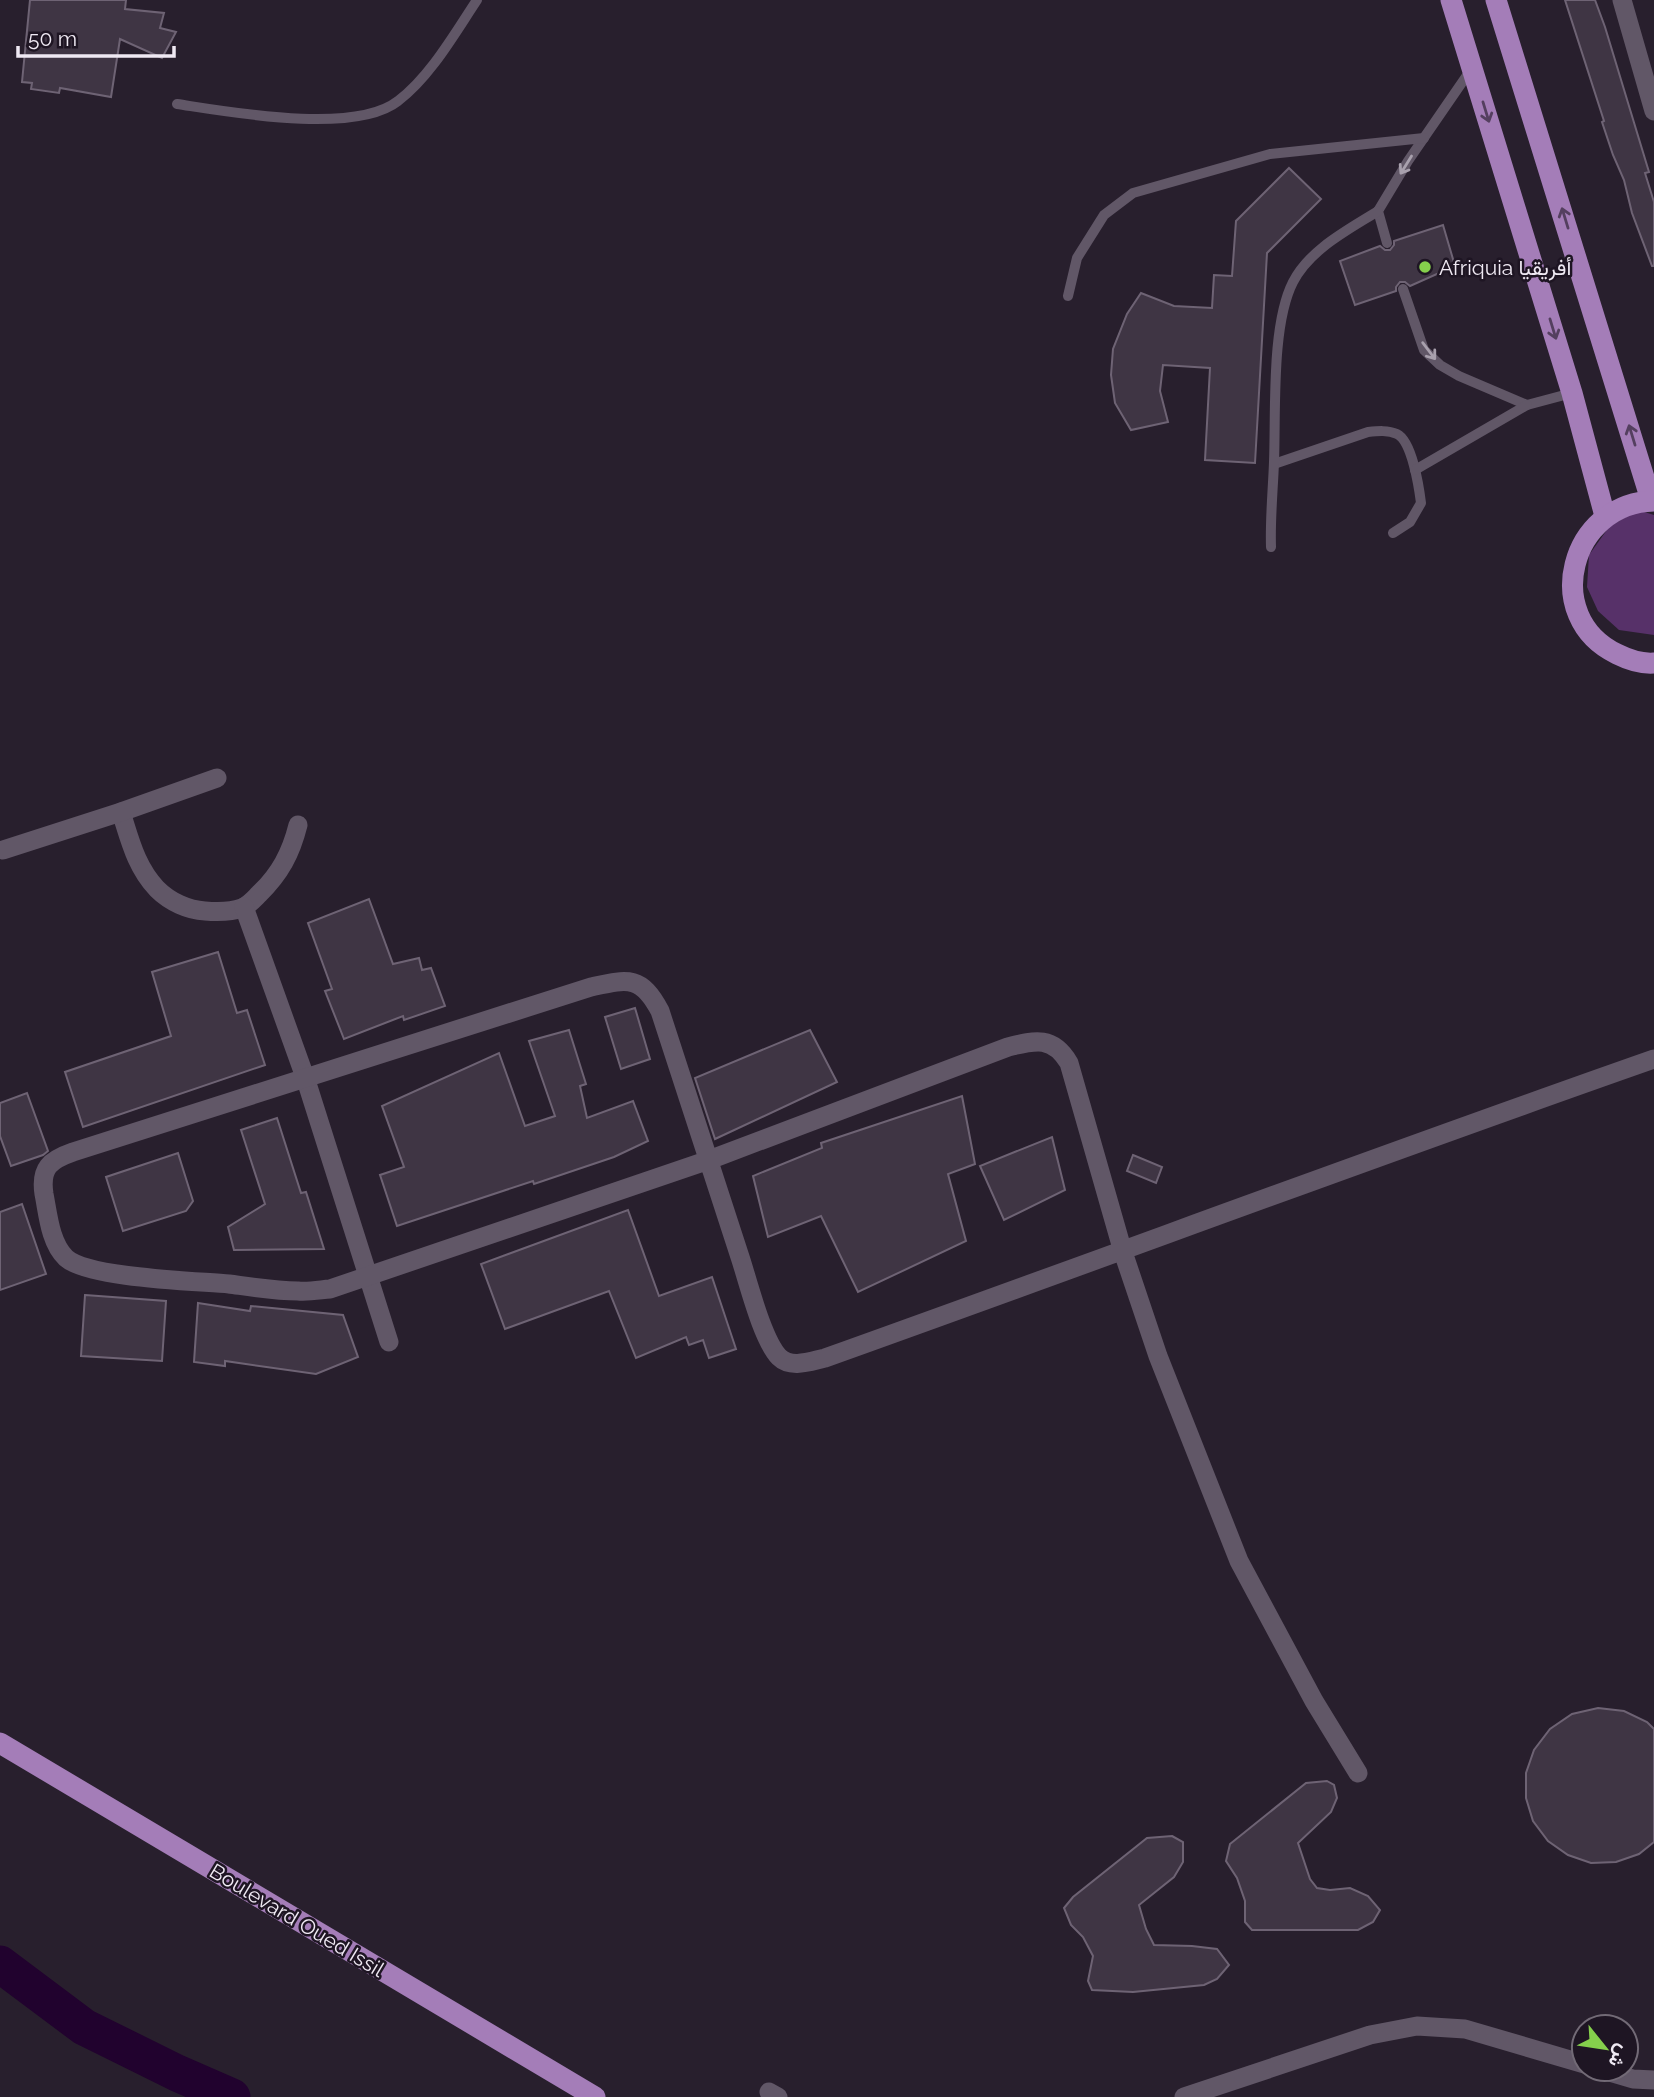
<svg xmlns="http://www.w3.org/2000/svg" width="1654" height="2097" font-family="Raleway,Vazirmatn,sans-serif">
	<rect width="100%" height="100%" fill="#281f2d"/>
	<polygon fill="#573169" points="1638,510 1654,515 1654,635 1619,630 1598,611 1587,587 1589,555 1609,527"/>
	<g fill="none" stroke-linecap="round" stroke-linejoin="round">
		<polyline stroke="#21022e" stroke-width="37" points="0,1964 84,2027 177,2073 232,2097"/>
	</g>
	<g fill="#3f3544" stroke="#6e6374" stroke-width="2">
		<polygon points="30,0 126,0 125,9 164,13 160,28 176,32 162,58 120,39 111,97 60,88 59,93 31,89 32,83 22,82"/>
		<polygon points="1565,0 1595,0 1605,27 1649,172 1645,173 1654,202 1654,266 1652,266 1632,213 1624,180 1613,155 1602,122 1604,121"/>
		<polygon points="1289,168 1321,199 1267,253 1255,463 1205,460 1210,368 1163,365 1160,391 1168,422 1131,430 1115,403 1111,375 1113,349 1127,314 1141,293 1174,306 1212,308 1214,275 1232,276 1236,221"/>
		<polygon points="1443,225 1455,266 1410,286 1405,282 1400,282 1396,287 1396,291 1355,305 1340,261 1380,246 1385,250 1390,250 1394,245 1394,241"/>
		<polygon points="369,899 393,964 419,958 422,970 431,968 445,1006 404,1020 403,1016 344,1039 325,991 332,989 308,923"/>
		<polygon points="218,952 237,1013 247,1010 265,1065 83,1127 65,1072 171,1036 152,972"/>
		<polygon points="635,1008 650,1059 621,1069 605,1017"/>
		<polygon points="569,1030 586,1084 580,1086 587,1118 633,1101 648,1141 614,1157 534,1184 533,1181 397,1226 380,1175 404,1167 382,1106 499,1053 525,1126 555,1116 529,1041"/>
		<polygon points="810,1030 837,1082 715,1139 695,1078"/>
		<polygon points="27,1093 48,1151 43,1155 11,1166 0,1136 0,1103"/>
		<polygon points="962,1096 975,1164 948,1174 966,1241 858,1292 821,1216 768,1237 753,1176 822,1148 821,1143"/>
		<polygon points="277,1118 301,1193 306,1192 324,1249 234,1250 228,1227 265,1204 241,1130"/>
		<polygon points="1052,1137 1065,1190 1004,1220 980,1166"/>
		<polygon points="178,1153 193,1201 186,1211 123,1231 106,1177"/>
		<polygon points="1133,1155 1162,1167 1156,1183 1127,1171"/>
		<polygon points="22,1204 46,1274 0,1290 0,1212"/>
		<polygon points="628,1210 659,1296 712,1277 736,1349 709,1358 703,1340 689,1345 686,1337 636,1358 609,1291 505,1329 481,1264"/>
		<polygon points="85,1295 166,1301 162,1361 81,1356"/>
		<polygon points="198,1303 250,1311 251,1306 343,1315 358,1357 316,1374 225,1361 225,1366 194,1362"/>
		<polygon points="1598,1708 1624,1711 1647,1722 1654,1729 1654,1842 1639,1854 1616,1862 1591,1863 1568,1855 1548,1841 1533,1821 1526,1798 1526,1773 1534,1750 1550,1729 1572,1714"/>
		<polygon points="1327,1781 1334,1785 1337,1798 1331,1812 1298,1843 1310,1879 1317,1888 1330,1890 1350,1888 1368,1896 1380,1910 1373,1922 1358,1930 1252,1930 1245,1922 1245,1901 1237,1878 1226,1861 1230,1844 1306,1783"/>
		<polygon points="1172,1836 1183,1842 1183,1862 1174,1877 1139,1905 1146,1929 1154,1945 1192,1946 1217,1949 1229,1965 1217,1979 1204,1985 1133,1992 1092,1990 1088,1981 1093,1956 1083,1937 1071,1925 1064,1908 1073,1897 1147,1838"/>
	</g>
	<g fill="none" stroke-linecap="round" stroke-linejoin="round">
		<g stroke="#615767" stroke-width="10">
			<path d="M 177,104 C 230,112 355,135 398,101 C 430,77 455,33 477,0"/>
			<polyline points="1387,243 1378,211 1408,161 1472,68"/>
			<polyline points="1403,289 1424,350 1440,365 1459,376 1527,405 1572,393"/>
			<polyline points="1068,296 1077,258 1104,215 1133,193 1270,154 1424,138"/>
			<path d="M 1274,464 L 1368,432 C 1378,431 1388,430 1397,434 C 1412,441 1419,487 1421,503 L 1410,522 L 1393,533"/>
			<polyline points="1415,470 1527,405"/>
			<path d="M 1271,547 C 1270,518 1273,490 1274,462 C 1276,412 1271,325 1293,282 C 1310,249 1348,230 1378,211"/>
		</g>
		<g stroke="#615767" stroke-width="19">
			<polyline points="1622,0 1654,111"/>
			<path d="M 121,812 C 130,840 136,867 157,889 C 170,902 188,910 205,911 C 217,912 231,912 242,908 C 249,905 254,899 259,894 C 280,874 291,853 298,825"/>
			<polyline points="3,850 121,812 217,778"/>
			<polyline points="244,907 305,1077 389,1342"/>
			<path d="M 1358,1773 L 1314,1701 L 1239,1561 L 1158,1356 L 1123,1252 L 1069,1063 C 1053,1036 1036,1040 1008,1047 L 709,1160 L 330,1289 C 319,1290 308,1292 298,1291 C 275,1291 251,1287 229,1284 C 196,1281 88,1278 66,1258 C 50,1243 48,1214 44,1194 C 40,1168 50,1160 73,1152 L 591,987 C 628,979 641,975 660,1011 C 687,1093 714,1175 740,1257 C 748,1281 762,1339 779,1357 C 791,1369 811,1361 825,1358 C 1102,1259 1377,1156 1654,1059"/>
			<polyline points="1599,2069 1633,2079 1654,2080"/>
			<polyline points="769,2092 778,2097"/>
			<polyline points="1184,2097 1370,2035 1417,2026 1465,2029 1584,2064"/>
		</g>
		<g stroke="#a47db8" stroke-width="21">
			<polyline points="1451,0 1572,393 1605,516"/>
			<polyline points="1496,0 1651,500"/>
			<path d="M 1654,501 C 1570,503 1540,617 1617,654 C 1629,660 1641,664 1654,663"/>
			<polyline points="0,1743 595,2097"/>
		</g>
	</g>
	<defs><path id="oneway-shaft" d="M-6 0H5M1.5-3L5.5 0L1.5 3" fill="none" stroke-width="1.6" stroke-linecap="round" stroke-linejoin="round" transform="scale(1.75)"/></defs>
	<g stroke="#543f5f">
		<use href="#oneway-shaft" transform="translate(1486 112) rotate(73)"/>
		<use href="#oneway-shaft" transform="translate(1565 218) rotate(-107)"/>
		<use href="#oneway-shaft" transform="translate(1553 329) rotate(73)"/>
		<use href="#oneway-shaft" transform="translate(1632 435) rotate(-107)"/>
	</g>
	<g stroke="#a8a0ad">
		<use href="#oneway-shaft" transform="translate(1406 165) rotate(122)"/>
		<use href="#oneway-shaft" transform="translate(1429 351) rotate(53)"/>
	</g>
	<circle fill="#85cf4c" stroke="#1e1523" stroke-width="2.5" cx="1425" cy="267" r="7"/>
	<g text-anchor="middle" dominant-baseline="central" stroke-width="5" stroke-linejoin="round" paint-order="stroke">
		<g font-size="21" fill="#efe9f3" stroke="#1e1523" text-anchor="start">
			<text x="1439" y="267">Afriquia أفريقيا</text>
		</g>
		<g font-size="21" fill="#efe9f3" stroke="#1e1523">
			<text transform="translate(297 1920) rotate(31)">Boulevard Oued Issil</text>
		</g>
	</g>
	<g transform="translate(1605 2048) rotate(120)"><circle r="33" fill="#1e1523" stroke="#726a76" stroke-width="2"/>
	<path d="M0-5L12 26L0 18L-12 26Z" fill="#85cf4c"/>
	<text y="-10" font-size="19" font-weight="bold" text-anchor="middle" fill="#efe9f3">ش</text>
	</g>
	<path d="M18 46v10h156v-10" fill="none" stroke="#efe9f3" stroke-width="3.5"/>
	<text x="28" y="46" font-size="21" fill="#efe9f3" stroke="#1e1523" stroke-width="5" paint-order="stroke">50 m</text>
</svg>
